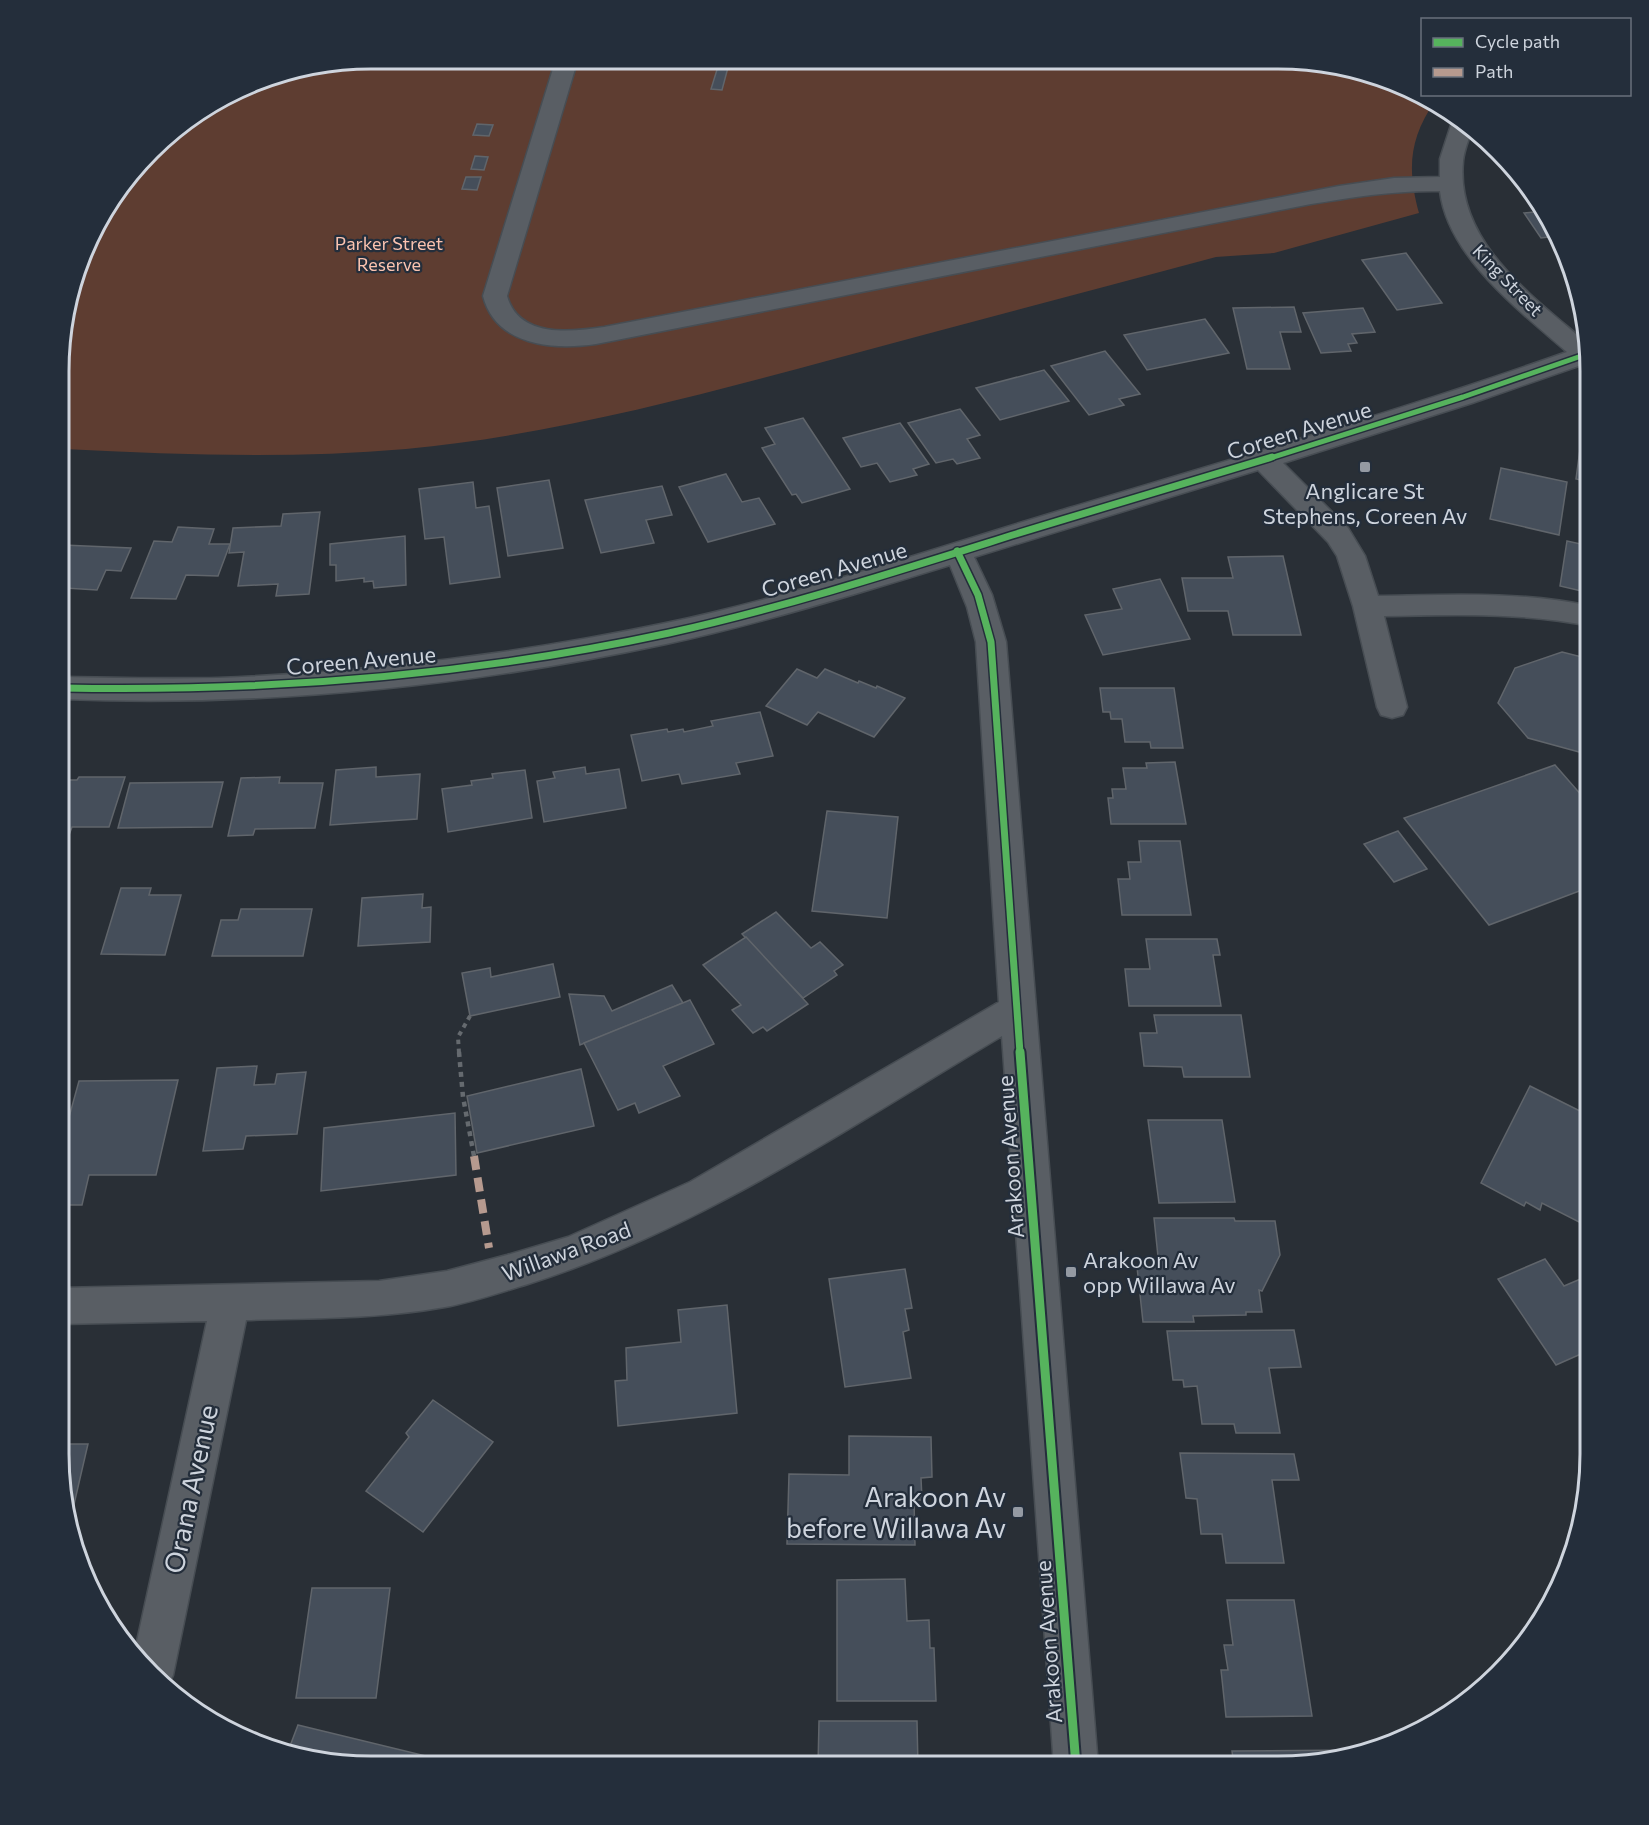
<svg xmlns="http://www.w3.org/2000/svg" width="1649" height="1825" font-family="Commissioner,sans-serif">
	<rect width="100%" height="100%" fill="#292f36"/>
	<path fill="#5e3d31" d="M 371,59 L 1318,61 L 1435,101 C 1409,139 1407,169 1419,213 L 1274,253 L 1216,257 C 1088,291 961,325 834,359 C 693,397 552,435 406,449 C 292,459 178,455 64,449 L 64,311 L 100,215 L 165,136 L 270,75 Z"/>
	<g fill="#454e5a" stroke="#60656b" stroke-width="1.5">
		<polygon points="720,60 730,60 722,90 711,89"/>
		<polygon points="477,124 493,125 489,136 473,135"/>
		<polygon points="475,156 488,157 484,170 471,169"/>
		<polygon points="466,177 481,177 477,190 462,189"/>
		<polygon points="1545,211 1557,236 1541,238 1524,213"/>
		<polygon points="1406,253 1442,303 1397,310 1362,260"/>
		<polygon points="1294,307 1301,332 1280,332 1290,369 1247,369 1233,308"/>
		<polygon points="1363,308 1375,332 1352,334 1357,343 1348,344 1351,351 1321,353 1303,313"/>
		<polygon points="1205,319 1229,353 1147,370 1124,335"/>
		<polygon points="1105,351 1140,394 1119,399 1124,405 1089,415 1051,366"/>
		<polygon points="1044,370 1069,401 1000,420 976,388"/>
		<polygon points="960,409 980,435 967,439 980,458 957,464 953,459 936,463 908,423"/>
		<polygon points="803,418 850,489 802,503 796,494 792,495 762,448 775,444 765,428"/>
		<polygon points="900,423 929,464 913,469 917,475 890,482 877,463 861,467 843,438"/>
		<polygon points="1581,442 1590,444 1590,482 1576,479"/>
		<polygon points="1501,468 1567,482 1559,535 1490,519"/>
		<polygon points="726,474 742,502 759,498 775,524 708,542 679,487"/>
		<polygon points="549,480 563,548 508,556 497,488"/>
		<polygon points="473,482 476,508 489,506 500,577 450,584 444,537 425,539 419,489"/>
		<polygon points="662,486 672,515 646,520 654,543 601,553 585,500"/>
		<polygon points="320,512 309,594 276,596 278,584 238,586 244,552 229,553 233,528 281,526 283,514"/>
		<polygon points="178,527 214,529 209,544 230,544 218,576 186,575 176,599 131,598 154,541 172,542"/>
		<polygon points="405,536 406,585 374,588 373,581 364,582 364,578 336,581 336,565 330,565 330,544"/>
		<polygon points="1567,541 1590,546 1590,593 1560,586"/>
		<polygon points="63,545 131,548 121,571 106,570 97,590 65,588 63,592"/>
		<polygon points="1283,556 1301,635 1233,635 1228,611 1188,611 1182,578 1233,578 1228,557"/>
		<polygon points="1160,579 1190,639 1103,655 1085,615 1122,609 1113,589"/>
		<polygon points="1562,652 1590,659 1590,755 1528,738 1498,703 1515,668"/>
		<polygon points="797,669 817,678 825,669 858,683 859,681 876,688 877,686 905,698 874,737 818,712 807,725 766,706"/>
		<polygon points="1100,688 1174,688 1183,748 1151,748 1150,742 1125,742 1122,719 1111,719 1110,712 1103,712"/>
		<polygon points="760,712 773,756 736,763 740,774 682,784 679,774 642,781 631,735 667,729 668,732 683,729 684,732 713,726 711,721"/>
		<polygon points="1175,762 1186,824 1111,824 1108,798 1113,798 1112,789 1126,789 1123,768 1147,768 1146,763"/>
		<polygon points="1555,765 1590,805 1590,887 1489,925 1404,818"/>
		<polygon points="376,767 376,777 420,774 417,819 330,825 336,770"/>
		<polygon points="585,767 586,774 619,769 626,808 544,822 537,781 555,778 553,772"/>
		<polygon points="525,770 532,818 448,832 442,789 472,785 471,781 493,778 492,774"/>
		<polygon points="79,777 125,777 109,827 72,827 69,835 62,835 62,780 77,780"/>
		<polygon points="280,777 279,783 323,783 315,828 255,829 253,835 228,836 241,778"/>
		<polygon points="223,782 212,827 118,828 130,783"/>
		<polygon points="827,811 898,817 887,918 812,911"/>
		<polygon points="1398,831 1427,869 1394,882 1364,844"/>
		<polygon points="1139,841 1180,841 1191,915 1122,915 1118,879 1130,879 1128,862 1141,862"/>
		<polygon points="121,888 151,888 149,895 181,895 165,955 101,954"/>
		<polygon points="423,894 422,908 431,907 430,942 358,946 362,898"/>
		<polygon points="241,909 312,909 303,956 212,956 221,920 238,920"/>
		<polygon points="776,912 811,948 820,942 843,965 834,971 837,975 803,998 742,934"/>
		<polygon points="746,937 808,1004 767,1031 763,1027 753,1033 732,1010 741,1005 703,965"/>
		<polygon points="1146,939 1217,939 1220,955 1213,955 1221,1006 1129,1006 1125,969 1150,969"/>
		<polygon points="553,964 560,997 470,1016 462,973 490,968 491,977"/>
		<polygon points="672,985 683,1003 580,1045 569,994 604,996 612,1011"/>
		<polygon points="690,1000 714,1044 663,1066 680,1096 639,1113 635,1103 618,1110 584,1043"/>
		<polygon points="1154,1015 1241,1015 1250,1077 1184,1077 1182,1067 1144,1066 1140,1033 1157,1033"/>
		<polygon points="257,1066 254,1085 275,1084 277,1074 306,1072 297,1134 246,1136 243,1149 203,1151 217,1068"/>
		<polygon points="581,1069 594,1126 477,1153 467,1096"/>
		<polygon points="178,1080 156,1175 89,1175 82,1205 60,1205 61,1146 79,1081"/>
		<polygon points="1530,1086 1590,1116 1590,1203 1581,1223 1542,1203 1540,1210 1526,1202 1524,1206 1481,1183"/>
		<polygon points="455,1113 456,1175 321,1191 324,1128"/>
		<polygon points="1148,1120 1222,1120 1235,1202 1159,1203"/>
		<polygon points="1154,1218 1234,1218 1235,1221 1275,1221 1280,1255 1262,1291 1259,1290 1262,1312 1246,1312 1246,1315 1193,1316 1194,1322 1143,1322 1137,1267 1159,1266"/>
		<polygon points="1545,1259 1564,1286 1590,1275 1590,1350 1556,1365 1498,1279"/>
		<polygon points="905,1269 912,1308 905,1309 909,1330 903,1332 911,1378 845,1387 829,1279"/>
		<polygon points="727,1305 737,1413 618,1426 615,1381 627,1380 626,1348 681,1342 678,1310"/>
		<polygon points="1294,1330 1301,1367 1269,1368 1280,1433 1236,1433 1234,1424 1202,1424 1197,1386 1184,1387 1183,1380 1173,1380 1167,1331"/>
		<polygon points="433,1400 493,1442 423,1532 366,1491 409,1437 406,1433"/>
		<polygon points="849,1436 931,1437 932,1477 921,1478 922,1500 914,1500 915,1545 787,1544 789,1474 849,1475"/>
		<polygon points="59,1444 88,1444 72,1513 67,1513 59,1474"/>
		<polygon points="1180,1453 1294,1454 1299,1480 1272,1480 1284,1563 1226,1563 1222,1534 1201,1534 1197,1499 1186,1498"/>
		<polygon points="905,1579 907,1621 929,1620 930,1648 934,1648 936,1701 837,1701 837,1580"/>
		<polygon points="312,1588 390,1588 376,1698 296,1698"/>
		<polygon points="1227,1600 1294,1600 1312,1716 1226,1717 1221,1670 1228,1670 1224,1645 1233,1645"/>
		<polygon points="819,1721 917,1721 918,1766 818,1766"/>
		<polygon points="298,1725 430,1757 427,1766 351,1766 290,1756 287,1754"/>
		<polygon points="1354,1750 1355,1755 1298,1766 1234,1766 1232,1751"/>
	</g>
	<g fill="none" stroke-linecap="round" stroke-linejoin="round">
		<defs>
			<path id="minor" d="M 556,59 L 578,59 L 507,296 C 519,338 570,332 604,327 L 1339,186 L 1394,178 L 1440,177 L 1440,159 L 1452,122 L 1456,117 L 1472,129 C 1469,139 1464,150 1463,161 C 1455,243 1534,297 1589,345 L 1590,362 L 1472,403 L 1283,463 L 1348,528 L 1365,556 L 1378,596 C 1449,595 1520,591 1590,606 L 1590,626 C 1521,612 1453,615 1384,616 L 1407,707 L 1403,715 L 1392,718 L 1381,715 L 1377,707 L 1353,606 L 1337,556 L 1328,542 L 1258,470 L 974,557 L 992,595 L 1006,642 L 1098,1766 L 1054,1766 L 1002,1036 C 849,1127 699,1230 528,1284 C 501,1292 473,1302 445,1307 C 379,1319 313,1318 246,1320 L 173,1675 L 167,1688 L 150,1675 L 134,1655 L 207,1321 L 60,1324 L 60,1288 L 379,1281 L 447,1271 L 507,1255 L 568,1237 L 690,1182 L 999,1002 L 976,642 L 967,607 L 950,565 C 856,594 762,623 666,644 C 469,686 265,707 63,699 L 63,677 C 115,678 167,679 218,678 C 369,672 519,654 666,623 C 803,594 935,548 1069,508 C 1236,458 1403,410 1567,352 C 1520,311 1448,257 1440,191 C 1397,190 1354,197 1311,204 L 596,344 C 553,350 496,346 483,296 Z"/>
		</defs>
		<use href="#minor" stroke="#474d53" stroke-width="3"/>
		<polyline stroke="#656a6f" stroke-width="4" stroke-dasharray="4.5 4.5" stroke-linecap="butt" points="459,1053 458,1037 470,1016"/>
		<polyline stroke="#656a6f" stroke-width="4.5" stroke-dasharray="5 5" stroke-linecap="butt" points="459,1052 463,1097 474,1156"/>
		<use href="#minor" fill="#595e64" fill-rule="evenodd"/>
		<polyline stroke="#b69a8f" stroke-width="8" stroke-dasharray="14 8" stroke-linecap="butt" points="474,1156 489,1248"/>
		<defs>
			<polyline id="cycleway-far2" points="1267,459 1463,397 1590,353"/>
			<g id="cycleway-far1">
				<polyline points="957,551 978,595 991,642 1020,1053"/>
				<path d="M 63,688 C 267,692 469,676 669,633 C 786,607 901,570 1016,534 C 1101,508 1186,483 1272,457"/>
			</g>
			<polyline id="cycleway" points="1020,1052 1076,1766"/>
		</defs>
		<use href="#cycleway-far2" stroke="#242e3b" stroke-width="8"/>
		<use href="#cycleway-far1" stroke="#242e3b" stroke-width="10"/>
		<use href="#cycleway" stroke="#242e3b" stroke-width="13"/>
		<use href="#cycleway-far2" stroke="#56b35d" stroke-width="5"/>
		<use href="#cycleway-far1" stroke="#56b35d" stroke-width="7"/>
		<use href="#cycleway" stroke="#56b35d" stroke-width="9"/>
	</g>
	<g fill="#949aa3" stroke="#242e3b" stroke-width="2">
		<rect x="1359" y="461" width="12" height="12" rx="3"/>
		<rect x="1065" y="1266" width="12" height="12" rx="3"/>
		<rect x="1012" y="1506" width="12" height="12" rx="3"/>
	</g>
	<g text-anchor="middle" dominant-baseline="central" stroke-width="4.5" stroke-linejoin="round" paint-order="stroke">
		<g font-size="18" fill="#fbc3af" stroke="#242e3b">
			<text x="389" y="243">Parker Street<tspan x="389" dy="21">Reserve</tspan></text>
		</g>
		<g font-size="18" fill="#ced4dd" stroke="#242e3b">
			<text transform="translate(1508 280) rotate(46)">King Street</text>
		</g>
		<g font-size="22" fill="#ced4dd" stroke="#242e3b">
			<text transform="translate(1299 430) rotate(-17)">Coreen Avenue</text>
			<text transform="translate(834 569) rotate(-16)">Coreen Avenue</text>
			<text transform="translate(361 660) rotate(-5)">Coreen Avenue</text>
			<text transform="translate(1010 1157) rotate(-94)">Arakoon Avenue</text>
			<text transform="translate(566 1251) rotate(-20)">Willawa Road</text>
			<text transform="translate(1048 1642) rotate(-94)">Arakoon Avenue</text>
		</g>
		<g font-size="22" fill="#ced4dd" stroke="#242e3b">
			<text x="1365" y="490">Anglicare St<tspan x="1365" dy="25">Stephens, Coreen Av</tspan></text>
			<text x="1083" y="1259" text-anchor="start">Arakoon Av<tspan x="1083" dy="25">opp Willawa Av</tspan></text>
		</g>
		<g font-size="27" fill="#ced4dd" stroke="#242e3b">
			<text transform="translate(190 1489) rotate(-78)">Orana Avenue</text>
		</g>
		<g font-size="27" fill="#ced4dd" stroke="#242e3b" text-anchor="end">
			<text x="1006" y="1496">Arakoon Av<tspan x="1006" dy="31">before Willawa Av</tspan></text>
		</g>
	</g>
	<path d="M0 0H1649V1825H0ZM371 69H1278A302 302 0 0 1 1580 371V1454A302 302 0 0 1 1278 1756H371A302 302 0 0 1 69 1454V371A302 302 0 0 1 371 69Z" fill="#242e3b" fill-rule="evenodd"/>
	<path fill="none" stroke="#ced4dd" stroke-width="3" d="M371 69H1278A302 302 0 0 1 1580 371V1454A302 302 0 0 1 1278 1756H371A302 302 0 0 1 69 1454V371A302 302 0 0 1 371 69Z"/>
	<rect x="1421" y="18" width="210" height="78" fill="#242e3b" stroke="#68707c" stroke-width="1.5"/>
	<rect x="1433" y="38" width="30" height="9" fill="#56b35d" stroke="#68707c" stroke-width="1.5"/>
	<text x="1475" y="48" font-size="18" fill="#ced4dd">Cycle path</text>
	<rect x="1433" y="68" width="30" height="9" fill="#b69a8f" stroke="#68707c" stroke-width="1.5"/>
	<text x="1475" y="78" font-size="18" fill="#ced4dd">Path</text>
</svg>
